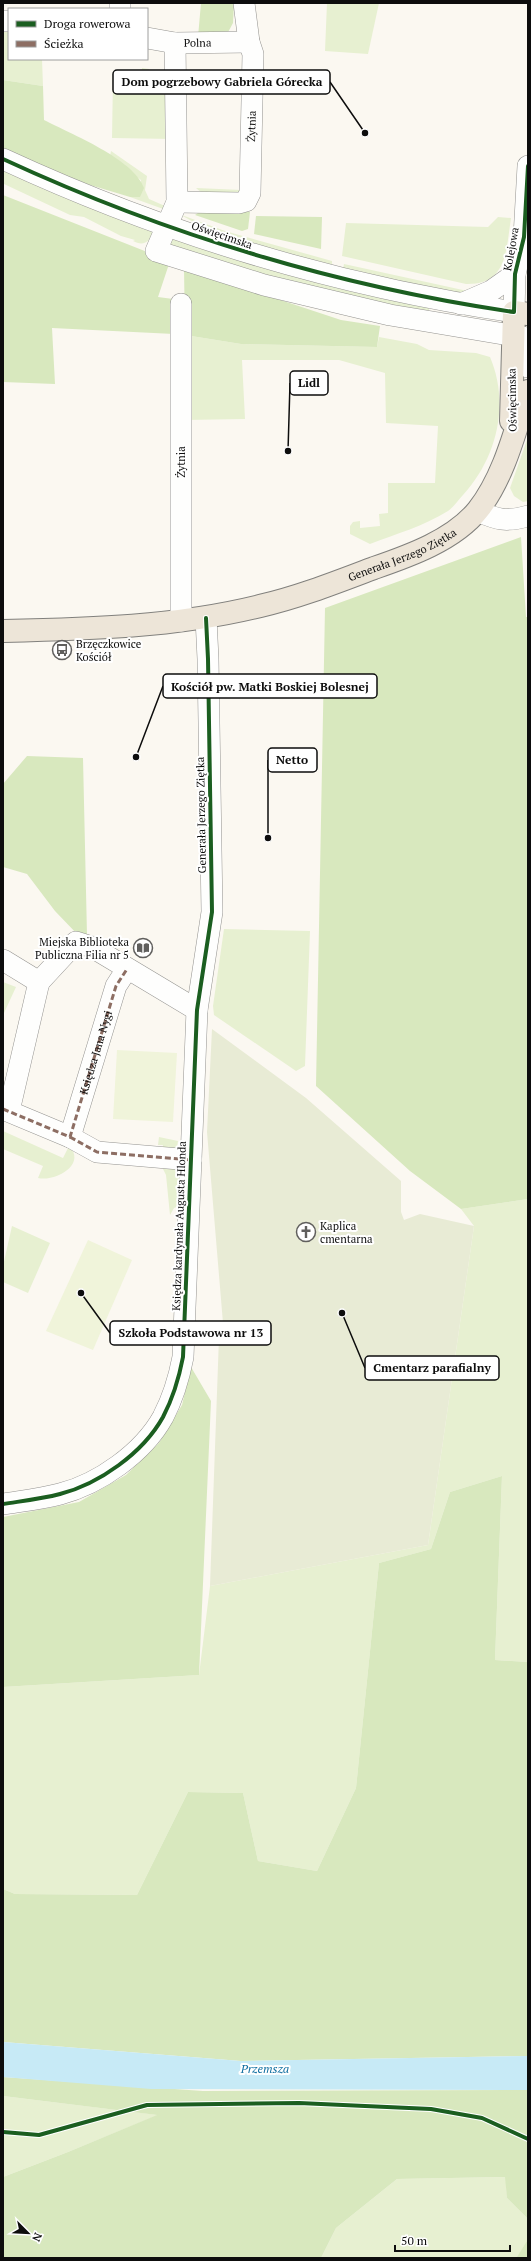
<svg xmlns="http://www.w3.org/2000/svg" width="531" height="2261" font-family="'PT Serif',serif">
	<rect width="100%" height="100%" fill="#fbf8f1"/>
	<g fill="#e7f0d1">
		<polygon points="327,3 379,3 368,54 325,51"/>
		<polygon points="3,28 9,28 9,59 42,59 43,86 3,80"/>
		<polygon points="142,68 149,69 152,87 158,92 167,95 173,139 112,138 113,77 141,79"/>
		<polygon points="111,151 147,176 145,190 149,199 165,206 166,210 130,197 140,197 141,180 110,156"/>
		<path d="M 3,167 L 155,231 C 150,241 144,247 133,241 L 135,240 L 121,236 L 84,217 L 70,215 L 4,184 Z"/>
		<polygon points="196,188 242,190 243,194 202,193"/>
		<polygon points="179,214 225,231 332,261 332,267 219,236"/>
		<path d="M 498,217 L 511,218 C 506,249 508,285 466,284 L 342,256 L 346,223 L 488,227 Z"/>
		<polygon points="171,237 429,306 429,311 404,309 293,284 171,246"/>
		<polygon points="344,264 472,292 463,294 343,269"/>
		<path d="M 185,335 L 241,344 L 377,347 L 379,337 L 417,344 L 429,350 L 476,353 L 490,357 C 510,404 497,458 463,495 C 458,500 454,507 448,511 C 424,526 396,534 370,544 L 350,534 L 350,526 L 353,522 L 360,521 L 360,528 L 380,526 L 379,514 L 388,513 L 388,483 L 435,483 L 438,426 L 386,423 L 385,373 L 339,360 L 242,360 L 245,419 L 185,420 Z"/>
		<polygon points="528,437 528,501 523,502 514,496 510,488"/>
		<polygon points="224,929 310,931 305,1066 296,1071 214,1015 213,1006"/>
		<polygon points="3,982 16,987 4,1013 3,1013"/>
		<path d="M 3,1131 L 63,1158 L 69,1146 C 87,1164 56,1182 38,1178 L 43,1166 L 3,1149 Z"/>
		<polygon points="159,1137 178,1141 177,1147 162,1151 163,1145 158,1145"/>
		<polygon points="162,1167 175,1169 181,1179 181,1205 174,1208 170,1215 166,1175"/>
		<polygon points="528,1199 528,1662 495,1660 502,1476 450,1492 431,1549 379,1563 356,1788 317,1871 258,1861 243,1793 188,1792 137,1895 15,1894 3,1889 3,1687 199,1675 210,1586 428,1545 474,1226 461,1209"/>
		<polygon points="12,1226 50,1243 28,1293 3,1282 3,1266"/>
		<polygon points="3,2096 158,2115 68,2152 3,2177"/>
		<polygon points="506,2177 507,2198 528,2219 528,2239 517,2258 321,2258 336,2228 397,2179"/>
	</g>
	<g fill="#d8e8be">
		<polygon points="201,3 234,3 233,23 226,36 198,37"/>
		<path d="M 3,80 L 43,86 L 44,120 C 71,134 134,159 144,188 L 140,197 L 130,197 L 47,172 L 3,151 Z"/>
		<polygon points="3,195 170,261 158,297 173,299 174,334 52,328 55,384 3,382"/>
		<polygon points="216,208 250,212 248,229 242,231 195,215 201,211"/>
		<polygon points="256,216 322,217 321,249 254,234"/>
		<polygon points="184,268 341,320 380,326 377,347 241,344 185,335"/>
		<polygon points="521,537 526,617 528,617 528,1199 461,1209 410,1171 316,1086 325,608"/>
		<polygon points="27,756 83,758 87,935 80,937 55,911 27,874 3,867 3,784"/>
		<polygon points="191,1367 211,1401 199,1675 3,1687 3,1517 79,1502 126,1475 159,1443 182,1405"/>
		<polygon points="502,1476 495,1660 528,1662 528,2056 241,2061 3,2042 3,1889 15,1894 137,1895 188,1792 243,1793 258,1861 317,1871 356,1788 379,1563 431,1549 450,1492"/>
		<polygon points="3,2077 203,2091 528,2090 528,2219 507,2198 505,2177 397,2179 336,2228 321,2258 3,2258 3,2177 68,2152 157,2115 3,2096"/>
		<polygon points="528,2239 528,2258 517,2258 517,2257"/>
	</g>
	<polygon fill="#e8ebd5" points="212,1029 306,1098 401,1181 401,1212 404,1220 420,1214 474,1226 428,1545 210,1586 219,1337 224,1335 207,1132"/>
	<g fill="#f0f4da">
		<polygon points="117,1050 177,1053 173,1122 113,1119"/>
		<polygon points="88,1240 132,1260 93,1350 46,1331"/>
	</g>
	<polygon fill="#c7eaf6" points="3,2042 241,2061 528,2056 528,2090 151,2089 3,2077"/>
	<g fill="none" stroke-linecap="round" stroke-linejoin="round">
		<defs>
			<g id="minor">
				<polyline points="120,3 120,9"/>
				<polyline points="3,21 9,21"/>
				<path id="s1" d="M 147,38 L 175,43 L 249,42"/>
				<polyline points="175,43 177,202 156,251 264,285 390,315 528,338"/>
				<path d="M 3,159 C 165,234 337,286 514,312 L 515,274 L 524,237 L 528,166"/>
				<path id="s2" d="M 177,202 L 239,203 L 246,201 L 250,193 L 253,54 L 249,42 L 244,3"/>
				<polyline points="181,304 181,621"/>
				<polyline points="461,304 491,291 515,274"/>
				<polyline points="528,342 528,367"/>
				<path d="M 477,511 C 498,520 506,522 528,516"/>
				<polyline points="3,960 39,982 9,1111"/>
				<polyline points="39,982 76,942 92,947 197,1010"/>
				<polyline points="3,1109 70,1137 116,986 127,969"/>
				<polyline points="70,1137 97,1152 191,1160"/>
				<path d="M 3,1504 C 22,1501 41,1499 60,1494 C 99,1484 143,1453 163,1417 C 173,1398 179,1378 183,1357 L 197,1010 L 212,912 L 208,659 L 206,618"/>
			</g>
			<g id="major">
				<polyline points="511,421 514,312 528,314"/>
				<path id="s3" d="M 3,631 C 90,629 175,627 260,606 C 299,597 337,582 374,568 C 409,556 454,540 478,510 C 504,477 515,431 528,391"/>
			</g>
		</defs>
		<use href="#minor" stroke="#949390" stroke-width="22"/>
		<use href="#major" stroke="#81807d" stroke-width="24"/>
		<use href="#minor" stroke="#fefefd" stroke-width="21"/>
		<use href="#major" stroke="#ede5d8" stroke-width="22"/>
		<g stroke="#8d6e63" stroke-width="3" stroke-dasharray="6 3" stroke-linecap="butt">
			<path id="s4" d="M 3,1109 L 70,1137 L 116,986 L 127,969"/>
			<polyline points="70,1137 97,1152 191,1160"/>
		</g>
		<defs>
			<g id="cycleway">
				<path d="M 3,159 C 165,234 337,286 514,312 L 515,274 L 524,237 L 528,166"/>
				<path d="M 3,1504 C 22,1501 41,1499 60,1494 C 99,1484 143,1453 163,1417 C 173,1398 179,1378 183,1357 L 197,1010 L 212,912 L 208,659 L 206,618"/>
				<polyline points="3,2132 39,2135 147,2105 299,2103 431,2109 482,2118 528,2139"/>
			</g>
		</defs>
		<use href="#cycleway" stroke="#fff" stroke-width="6"/>
		<use href="#cycleway" stroke="#1b5e20" stroke-width="4"/>
	</g>
	<defs>
		<symbol id="bus-ring" viewBox="-11 -11 22 22"><circle r="9.5" fill="#fff" stroke="#605f5d" stroke-width="1.5"/><path d="M-5-6H5V4H4V6H2V4H-2V6H-4V4H-5ZM-3.5-4V0h7V-4ZM-3.5 1.2v1.5H-2V1.2ZM2 1.2v1.5H3.5V1.2Z" fill="#605f5d"/></symbol>
		<symbol id="library-ring" viewBox="-11 -11 22 22"><circle r="9.5" fill="#fff" stroke="#605f5d" stroke-width="1.5"/><path d="M-6-4Q-3-5.5-.7-3.5V5Q-3 3-6 4ZM6-4Q3-5.5 .7-3.5V5Q3 3 6 4Z" fill="#605f5d"/></symbol>
		<symbol id="church-ring" viewBox="-11 -11 22 22"><circle r="9.5" fill="#fff" stroke="#605f5d" stroke-width="1.5"/><path d="M-1.2-6h2.4v3.5h3.3v2.4h-3.3V6h-2.4V-.1h-3.3v-2.4h3.3Z" fill="#605f5d"/></symbol>
	</defs>
	<g fill-rule="evenodd">
		<use href="#bus-ring" x="51" y="639" width="22" height="22"/>
		<use href="#library-ring" x="132" y="937" width="22" height="22"/>
		<use href="#church-ring" x="295" y="1221" width="22" height="22"/>
	</g>
	<g text-anchor="middle" dominant-baseline="central" stroke-width="4" stroke-linejoin="round" paint-order="stroke">
		<g font-size="11" fill="#0d0d0d" stroke="#fff">
			<text stroke="none"><textPath href="#s1" startOffset="51">Polna</textPath></text>
			<text stroke="none"><textPath href="#s2" startOffset="145">Żytnia</textPath></text>
			<text transform="translate(222 235) rotate(19)">Oświęcimska</text>
			<text transform="translate(511 249) rotate(-80)">Kolejowa</text>
			<text transform="translate(512 400) rotate(-91)">Oświęcimska</text>
			<text transform="translate(181 462) rotate(-90)">Żytnia</text>
			<text stroke="none"><textPath href="#s3" startOffset="410">Generała Jerzego Ziętka</textPath></text>
			<text transform="translate(201 815) rotate(-91)">Generała Jerzego Ziętka</text>
			<text stroke="none"><textPath href="#s4" startOffset="161">Księdza Jana Nygi</textPath></text>
			<text transform="translate(179 1226) rotate(-88)">Księdza kardynała Augusta Hlonda</text>
		</g>
		<g font-size="11" fill="#0d0d0d" stroke="#fff" text-anchor="start">
			<text x="76" y="644">Brzęczkowice<tspan x="76" dy="13">Kościół</tspan></text>
			<text x="129" y="942" text-anchor="end">Miejska Biblioteka<tspan x="129" dy="13">Publiczna Filia nr 5</tspan></text>
			<text x="320" y="1226">Kaplica<tspan x="320" dy="13">cmentarna</tspan></text>
		</g>
		<g font-size="12" font-style="italic" fill="#1371a2" stroke="#fff">
			<text x="265" y="2068">Przemsza</text>
		</g>
	</g>
	<path fill="none" stroke="#0d0d0d" stroke-width="1.5" d="M365 133L330 82M288 451L290 383M136 757L163 686M268 838L268 760M81 1293L110 1333M342 1313L365 1368"/>
	<g fill="#0d0d0d" stroke="#fff" stroke-width="1.5">
		<circle cx="365" cy="133" r="4"/>
		<circle cx="288" cy="451" r="4"/>
		<circle cx="136" cy="757" r="4"/>
		<circle cx="268" cy="838" r="4"/>
		<circle cx="81" cy="1293" r="4"/>
		<circle cx="342" cy="1313" r="4"/>
	</g>
	<g fill="#fff" stroke="#0d0d0d" stroke-width="1.5">
		<rect x="113" y="70" width="217" height="24" rx="4"/>
		<rect x="290" y="371" width="38" height="24" rx="4"/>
		<rect x="163" y="674" width="214" height="24" rx="4"/>
		<rect x="268" y="748" width="49" height="24" rx="4"/>
		<rect x="110" y="1321" width="161" height="24" rx="4"/>
		<rect x="365" y="1356" width="134" height="24" rx="4"/>
	</g>
	<g font-size="12" text-anchor="middle" font-weight="bold" fill="#0d0d0d">
		<text x="222" y="86">Dom pogrzebowy Gabriela Górecka</text>
		<text x="309" y="387">Lidl</text>
		<text x="270" y="691">Kościół pw. Matki Boskiej Bolesnej</text>
		<text x="292" y="764">Netto</text>
		<text x="191" y="1337">Szkoła Podstawowa nr 13</text>
		<text x="432" y="1372">Cmentarz parafialny</text>
	</g>
	<rect width="531" height="2261" fill="none" stroke="#0d0d0d" stroke-width="8"/>
	<rect x="8" y="8" width="140" height="52" fill="#ffffff" stroke="#9e9e9e"/>
	<rect x="16" y="21" width="20" height="6" fill="#1b5e20" stroke="#9e9e9e"/>
	<text x="44" y="28" font-size="12" fill="#0d0d0d">Droga rowerowa</text>
	<rect x="16" y="41" width="20" height="6" fill="#8d6e63" stroke="#9e9e9e"/>
	<text x="44" y="48" font-size="12" fill="#0d0d0d">Ścieżka</text>
	<g transform="translate(28 2233) rotate(114)" stroke="#ffffff" stroke-width="3" paint-order="stroke">
	<path d="M0-3L7 15L0 10L-7 15Z" fill="#0d0d0d"/>
	<text y="-6" font-size="11" font-weight="bold" text-anchor="middle" fill="#0d0d0d">N</text>
	</g>
	<path d="M395 2245v6h115v-6" fill="none" stroke="#0d0d0d" stroke-width="2"/>
	<text x="401" y="2245" font-size="12" fill="#0d0d0d" stroke="#ffffff" stroke-width="3" paint-order="stroke">50 m</text>
</svg>
